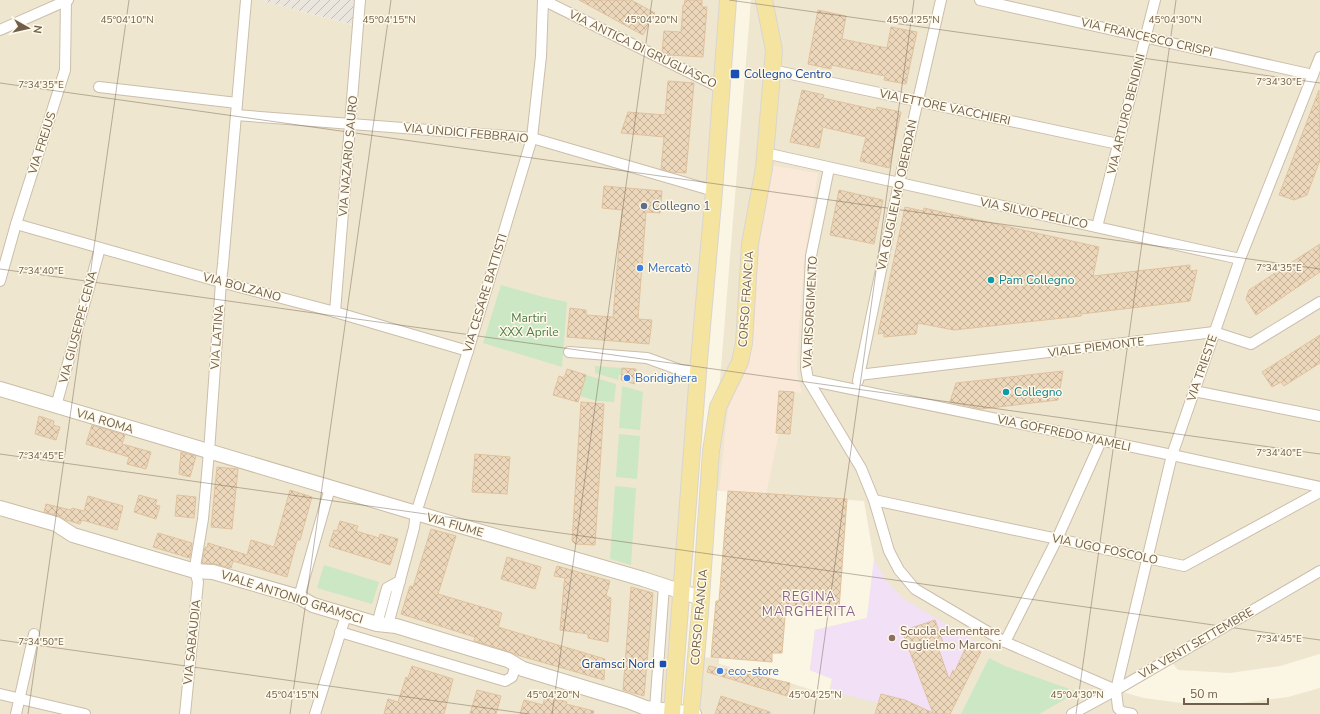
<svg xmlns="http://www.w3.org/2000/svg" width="1320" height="714" font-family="'Nunito Sans',sans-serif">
	<defs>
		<pattern id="industrial-furrows" width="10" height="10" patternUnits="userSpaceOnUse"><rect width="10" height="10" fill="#eae6de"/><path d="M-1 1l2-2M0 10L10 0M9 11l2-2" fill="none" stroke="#c2beb6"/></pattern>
		<pattern id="building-cross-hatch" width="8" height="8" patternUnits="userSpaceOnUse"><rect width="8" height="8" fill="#ecd7bb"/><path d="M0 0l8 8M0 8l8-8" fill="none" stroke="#c4b29a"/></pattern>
	</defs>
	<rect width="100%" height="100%" fill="#fbf5e3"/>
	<g fill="#efe6d0">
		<polygon points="0,0 245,0 194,570 0,507"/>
		<polygon points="246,0 259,0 356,26 358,0 726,0 671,710 197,570"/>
		<polygon points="751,0 1320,0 1320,654 1280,666 1230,673 1178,670 1166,655 1068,714 700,714 693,712 697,657 719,658 719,664 784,681 828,695 832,679 810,670 815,630 867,618 874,560 864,501 711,490"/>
		<polygon points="0,509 194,572 184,714 0,714"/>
		<polygon points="197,573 671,714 187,714"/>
		<polygon points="1320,688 1320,714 1077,714 1119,691 1144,698 1189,704 1227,705 1288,697"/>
	</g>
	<polygon fill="#fae8d8" points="769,165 818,173 805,254 799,329 797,374 802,393 779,391 776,433 779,433 766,494 719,491 728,409 746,363 755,224"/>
	<polygon fill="url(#industrial-furrows)" points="259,0 358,0 357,26"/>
	<polygon fill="#f2e0f7" points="874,560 888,583 905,600 984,646 950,714 875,714 878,703 830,691 832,679 810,670 815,630 867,618"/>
	<g fill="#cbe7c3">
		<polygon points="501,285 543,297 567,302 562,367 483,343"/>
		<polygon points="595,366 622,368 622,375 619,375 618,380 595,373"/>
		<polygon points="586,375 616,384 614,402 597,401 580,396"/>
		<polygon points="622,386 643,392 640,430 619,428"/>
		<polygon points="619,434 640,436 637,479 616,477"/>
		<polygon points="615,486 636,488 631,565 610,559"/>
		<polygon points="324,565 379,582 372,604 317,588"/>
		<polygon points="989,658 1005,666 1078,692 1039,714 961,714"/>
	</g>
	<g fill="url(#building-cross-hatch)" stroke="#e0c29e">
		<polygon points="579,0 631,0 655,13 643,35"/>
		<polygon points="685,0 702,0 702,7 707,7 703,57 669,55 662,52 664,31 681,32 683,5 684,5"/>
		<polygon points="818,10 846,16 842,39 887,48 891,27 917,32 906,84 884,80 885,76 831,65 831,69 808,64"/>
		<polygon points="668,81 694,83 686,173 671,172 661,169 664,137 621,133 628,112 665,115"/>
		<polygon points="802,90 824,95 823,98 876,110 877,107 901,112 889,168 860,161 866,137 823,127 819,148 790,142"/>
		<polygon points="1319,90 1320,160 1307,195 1294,200 1279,195"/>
		<polygon points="604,186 662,191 660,213 646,212 638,319 652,320 649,344 567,337 570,308 586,310 586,315 613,317 622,210 602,208"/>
		<polygon points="839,190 883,200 874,244 830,235"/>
		<polygon points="905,207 923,211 924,208 1099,247 1093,276 1190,265 1190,271 1197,270 1190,301 1081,314 1081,316 954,330 918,323 916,334 884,337 884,333 878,334"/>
		<polygon points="1320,244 1320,272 1256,315 1246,299 1249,290"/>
		<polygon points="1320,335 1320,363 1284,386 1281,382 1272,387 1262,372"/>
		<polygon points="622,368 636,369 635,384 621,380"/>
		<polygon points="567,369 586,375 578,402 553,395 559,376 564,378"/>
		<polygon points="1063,371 1058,400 981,409 950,402 956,383"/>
		<polygon points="779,391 794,392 790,434 776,433"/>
		<polygon points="581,402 604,404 595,545 575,544 572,541"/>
		<polygon points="39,416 54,421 53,425 60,427 56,440 35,434"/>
		<polygon points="92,425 125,435 122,444 151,452 146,469 127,464 129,457 86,444"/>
		<polygon points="181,452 196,456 190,477 179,474"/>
		<polygon points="475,454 510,457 507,494 472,492"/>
		<polygon points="217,467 238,469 232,529 211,527"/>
		<polygon points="290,490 312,497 300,540 297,540 287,577 233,561 231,568 215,564 202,563 205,547 207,548 208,543 247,555 251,540 274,547"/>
		<polygon points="728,491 847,499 839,609 786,605 782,653 772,653 772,662 711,657 716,601 719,601"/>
		<polygon points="139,495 157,500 155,505 160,506 156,519 134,512"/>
		<polygon points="177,495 196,497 194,518 175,516"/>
		<polygon points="88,496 123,506 117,530 82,520 80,524 66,520 59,516 44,512 46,504 71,510 72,508 84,511"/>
		<polygon points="340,521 358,526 356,531 379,538 380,534 398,539 390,565 329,546 334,530 337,531"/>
		<polygon points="431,529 456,536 438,594 502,613 498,627 605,659 604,680 517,655 510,652 474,641 475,637 401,614 410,586 413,587"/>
		<polygon points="158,533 192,543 190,558 153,547"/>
		<polygon points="507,557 541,567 535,589 501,579"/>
		<polygon points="557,566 610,581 606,596 611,598 608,642 588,638 588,634 560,630 564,584 565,578 554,576"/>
		<polygon points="631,587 653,593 644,696 623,690"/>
		<polygon points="935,620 945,648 939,650 949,679 953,670 954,673 967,645 981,652 950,714 875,714 881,694 905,700 933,713 902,631"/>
		<polygon points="412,666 453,679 444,714 384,714 388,699 398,702 406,677 408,678"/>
		<polygon points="709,666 790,683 787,696 707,672"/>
		<polygon points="477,690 501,696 496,714 470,714"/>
		<polygon points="545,696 567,702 566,704 594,711 593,714 520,714 524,700 543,705"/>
		<polygon points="721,696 770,712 770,714 715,714"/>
	</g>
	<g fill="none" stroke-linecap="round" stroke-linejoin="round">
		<defs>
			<g id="street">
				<polyline points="543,0 721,88"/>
				<polyline points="980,0 1313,75"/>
				<polyline points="0,30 68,0"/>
				<polyline points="772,70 1118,144"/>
				<polyline points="99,87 237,103"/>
				<polyline points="236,115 532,138 714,191"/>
				<polyline points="774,155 1240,259"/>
				<polyline points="829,168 811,256 806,368 808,380 861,468 874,500 889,551 899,570 915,589 1005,642 1116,690"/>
				<polyline points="16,224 217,281 335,312 468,351"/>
				<polyline points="1097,227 1155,0"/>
				<polyline points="0,281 16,224 65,70 66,0"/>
				<polyline points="335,312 360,0"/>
				<polyline points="569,352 647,358 680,370 698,372"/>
				<polyline points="859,375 1214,332 1251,344 1320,302"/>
				<polyline points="808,380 1172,455 1320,487"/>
				<polyline points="858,381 899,183 941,0"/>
				<polyline points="1194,391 1320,416"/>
				<polyline points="56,406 100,248"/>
				<polyline points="874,500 1184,566 1320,492"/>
				<polyline points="299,597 330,488"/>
				<polyline points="377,624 387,588 400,581"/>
				<polyline points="388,625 414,528 416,513 468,351 532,138 541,56 543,0"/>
				<polyline points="340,632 505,681 512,677 516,665"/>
				<polyline points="1005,642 1057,539 1101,441"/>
				<polyline points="0,694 85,714"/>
				<polyline points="655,709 664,586"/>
				<polyline points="16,714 34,634"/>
				<polyline points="185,714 198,582 195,571 196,561 203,519 209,452 221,282 223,264 246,0"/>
				<polyline points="315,714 346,615"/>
				<polyline points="1072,714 1116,690 1320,571"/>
				<polyline points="1132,714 1122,712 1118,708 1116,690 1172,455 1240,259 1320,57"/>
			</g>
			<g id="secondary">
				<polyline points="0,389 416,513 643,579 701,598"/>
				<polyline points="0,508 56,524 73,535 195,571 213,572 299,597 313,605 377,624 396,626 508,660 523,669 628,701 646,708 694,714"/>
			</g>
			<g id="primary">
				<polyline points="672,714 698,372 714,191 728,0"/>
				<polyline points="691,714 700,612 711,451 718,407 740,362 744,343 750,244 764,168 774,50 764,0"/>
			</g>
		</defs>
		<use href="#street" stroke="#cbbeab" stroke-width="12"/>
		<use href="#secondary" stroke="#cbbda6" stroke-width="16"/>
		<use href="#primary" stroke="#dad5d0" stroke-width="18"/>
		<use href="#street" stroke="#fff" stroke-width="10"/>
		<use href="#secondary" stroke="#fff" stroke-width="14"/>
		<use href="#primary" stroke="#f5e4a0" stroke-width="16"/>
	</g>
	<path fill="none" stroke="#715f4b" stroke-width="1" stroke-opacity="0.45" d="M 729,0 L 1320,83M 0,83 L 1320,269M 0,269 L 1320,454M 0,454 L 1320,640M 0,640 L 529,714M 28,714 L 129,0M 290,714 L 391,0M 552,714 L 652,0M 814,714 L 914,0M 1076,714 L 1176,0"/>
	<g fill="#1a4fb4" stroke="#fef9e9" stroke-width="1.5">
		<rect x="730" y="69" width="10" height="10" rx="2"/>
		<rect x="659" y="660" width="8" height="8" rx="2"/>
	</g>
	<circle fill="#5c6f8a" stroke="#fef9e9" stroke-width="1.5" cx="644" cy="206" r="4"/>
	<g fill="#3f7fe0" stroke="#fef9e9" stroke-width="1.5">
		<circle cx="640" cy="268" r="4"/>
		<circle cx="627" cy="378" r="4"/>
		<circle cx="720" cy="671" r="4"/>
	</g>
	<g fill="#0f9aa8" stroke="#fef9e9" stroke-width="1.5">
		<circle cx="991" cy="280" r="4"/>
		<circle cx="1006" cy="392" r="4"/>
	</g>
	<circle fill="#8d6e63" stroke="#fef9e9" stroke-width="1.5" cx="892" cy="638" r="4"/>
	<g text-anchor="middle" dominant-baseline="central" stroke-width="3" stroke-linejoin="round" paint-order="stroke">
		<g font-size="12" fill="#715f4b" stroke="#fef9e9">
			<text transform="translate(1147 37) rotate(13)">VIA FRANCESCO CRISPI</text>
			<text transform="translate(643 49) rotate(26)">VIA ANTICA DI GRUGLIASCO</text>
			<text transform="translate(945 107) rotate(12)">VIA ETTORE VACCHIERI</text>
			<text transform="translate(1126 114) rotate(-76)">VIA ARTURO BENDINI</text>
			<text transform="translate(466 133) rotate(5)">VIA UNDICI FEBBRAIO</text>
			<text transform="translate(42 143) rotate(-72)">VIA FREJUS</text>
			<text transform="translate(348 156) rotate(-85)">VIA NAZARIO SAURO</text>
			<text transform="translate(897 195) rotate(-78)">VIA GUGLIELMO OBERDAN</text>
			<text transform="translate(1034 213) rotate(12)">VIA SILVIO PELLICO</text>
			<text transform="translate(242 287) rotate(15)">VIA BOLZANO</text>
			<text transform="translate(485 293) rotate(-73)">VIA CESARE BATTISTI</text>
			<text transform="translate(746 299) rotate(-86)">CORSO FRANCIA</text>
			<text transform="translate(810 312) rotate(-87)">VIA RISORGIMENTO</text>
			<text transform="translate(78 327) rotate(-75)">VIA GIUSEPPE CENA</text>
			<text transform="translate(217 337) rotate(-86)">VIA LATINA</text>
			<text transform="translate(1096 347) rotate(-7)">VIALE PIEMONTE</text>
			<text transform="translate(1202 368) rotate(-71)">VIA TRIESTE</text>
			<text transform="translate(105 421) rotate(17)">VIA ROMA</text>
			<text transform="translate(1064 433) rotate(12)">VIA GOFFREDO MAMELI</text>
			<text transform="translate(455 525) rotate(16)">VIA FIUME</text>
			<text transform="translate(1105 549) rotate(12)">VIA UGO FOSCOLO</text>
			<text transform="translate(292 597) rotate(18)">VIALE ANTONIO GRAMSCI</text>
			<text transform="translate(699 617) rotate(-85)">CORSO FRANCIA</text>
			<text transform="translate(192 642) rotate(-84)">VIA SABAUDIA</text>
			<text transform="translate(1196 643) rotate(-30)">VIA VENTI SETTEMBRE</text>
		</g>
		<g font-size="12" fill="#164399" stroke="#fef9e9" text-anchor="start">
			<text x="744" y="74">Collegno Centro</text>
			<text x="655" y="664" text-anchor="end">Gramsci Nord</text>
		</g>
		<g font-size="12" fill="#4e5e75" stroke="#fef9e9" text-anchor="start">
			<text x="652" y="206">Collegno 1</text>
		</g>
		<g font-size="12" fill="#366cbe" stroke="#fef9e9" text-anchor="start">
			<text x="648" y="268">Mercatò</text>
			<text x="635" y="378">Boridighera</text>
			<text x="728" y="671">eco-store</text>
		</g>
		<g font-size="12" fill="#0d838f" stroke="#fef9e9" text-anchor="start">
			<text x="999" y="280">Pam Collegno</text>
			<text x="1014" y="392">Collegno</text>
		</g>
		<g font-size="12" fill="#4d7b47" stroke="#fef9e9">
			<text x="529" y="318">Martiri<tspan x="529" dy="14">XXX Aprile</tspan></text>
		</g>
		<g font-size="12" fill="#785e54" stroke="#fef9e9" text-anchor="start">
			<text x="900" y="631">Scuola elementare<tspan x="900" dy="14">Guglielmo Marconi</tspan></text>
		</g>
		<g font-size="13" letter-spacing="1" fill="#87638d" stroke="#fef9e9">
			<text x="809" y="597">REGINA<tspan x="809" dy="15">MARGHERITA</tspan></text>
		</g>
	</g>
	<g font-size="10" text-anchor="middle" fill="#715f4b" stroke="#fef9e9" stroke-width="3" stroke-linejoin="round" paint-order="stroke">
		<text x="127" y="23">45°04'10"N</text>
		<text x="389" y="23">45°04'15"N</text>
		<text x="651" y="23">45°04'20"N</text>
		<text x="913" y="23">45°04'25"N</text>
		<text x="1175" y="23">45°04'30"N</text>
		<text x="1279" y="85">7°34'30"E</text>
		<text x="41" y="88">7°34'35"E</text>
		<text x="1279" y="271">7°34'35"E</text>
		<text x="41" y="274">7°34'40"E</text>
		<text x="1279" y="456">7°34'40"E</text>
		<text x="41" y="459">7°34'45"E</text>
		<text x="1279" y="642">7°34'45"E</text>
		<text x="41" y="645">7°34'50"E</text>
		<text x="292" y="698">45°04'15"N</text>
		<text x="553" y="698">45°04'20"N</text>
		<text x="815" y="698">45°04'25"N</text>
		<text x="1077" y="698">45°04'30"N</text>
	</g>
	<g transform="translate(28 28) rotate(98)" stroke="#fef9e9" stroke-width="3" paint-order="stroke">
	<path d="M0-3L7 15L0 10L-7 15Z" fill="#715f4b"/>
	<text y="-6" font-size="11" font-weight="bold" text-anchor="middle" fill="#715f4b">N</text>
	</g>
	<path d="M1184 698v6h84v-6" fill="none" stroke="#715f4b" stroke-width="2"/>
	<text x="1190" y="698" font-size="12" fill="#715f4b" stroke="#fef9e9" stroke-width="3" paint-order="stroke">50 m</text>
</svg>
